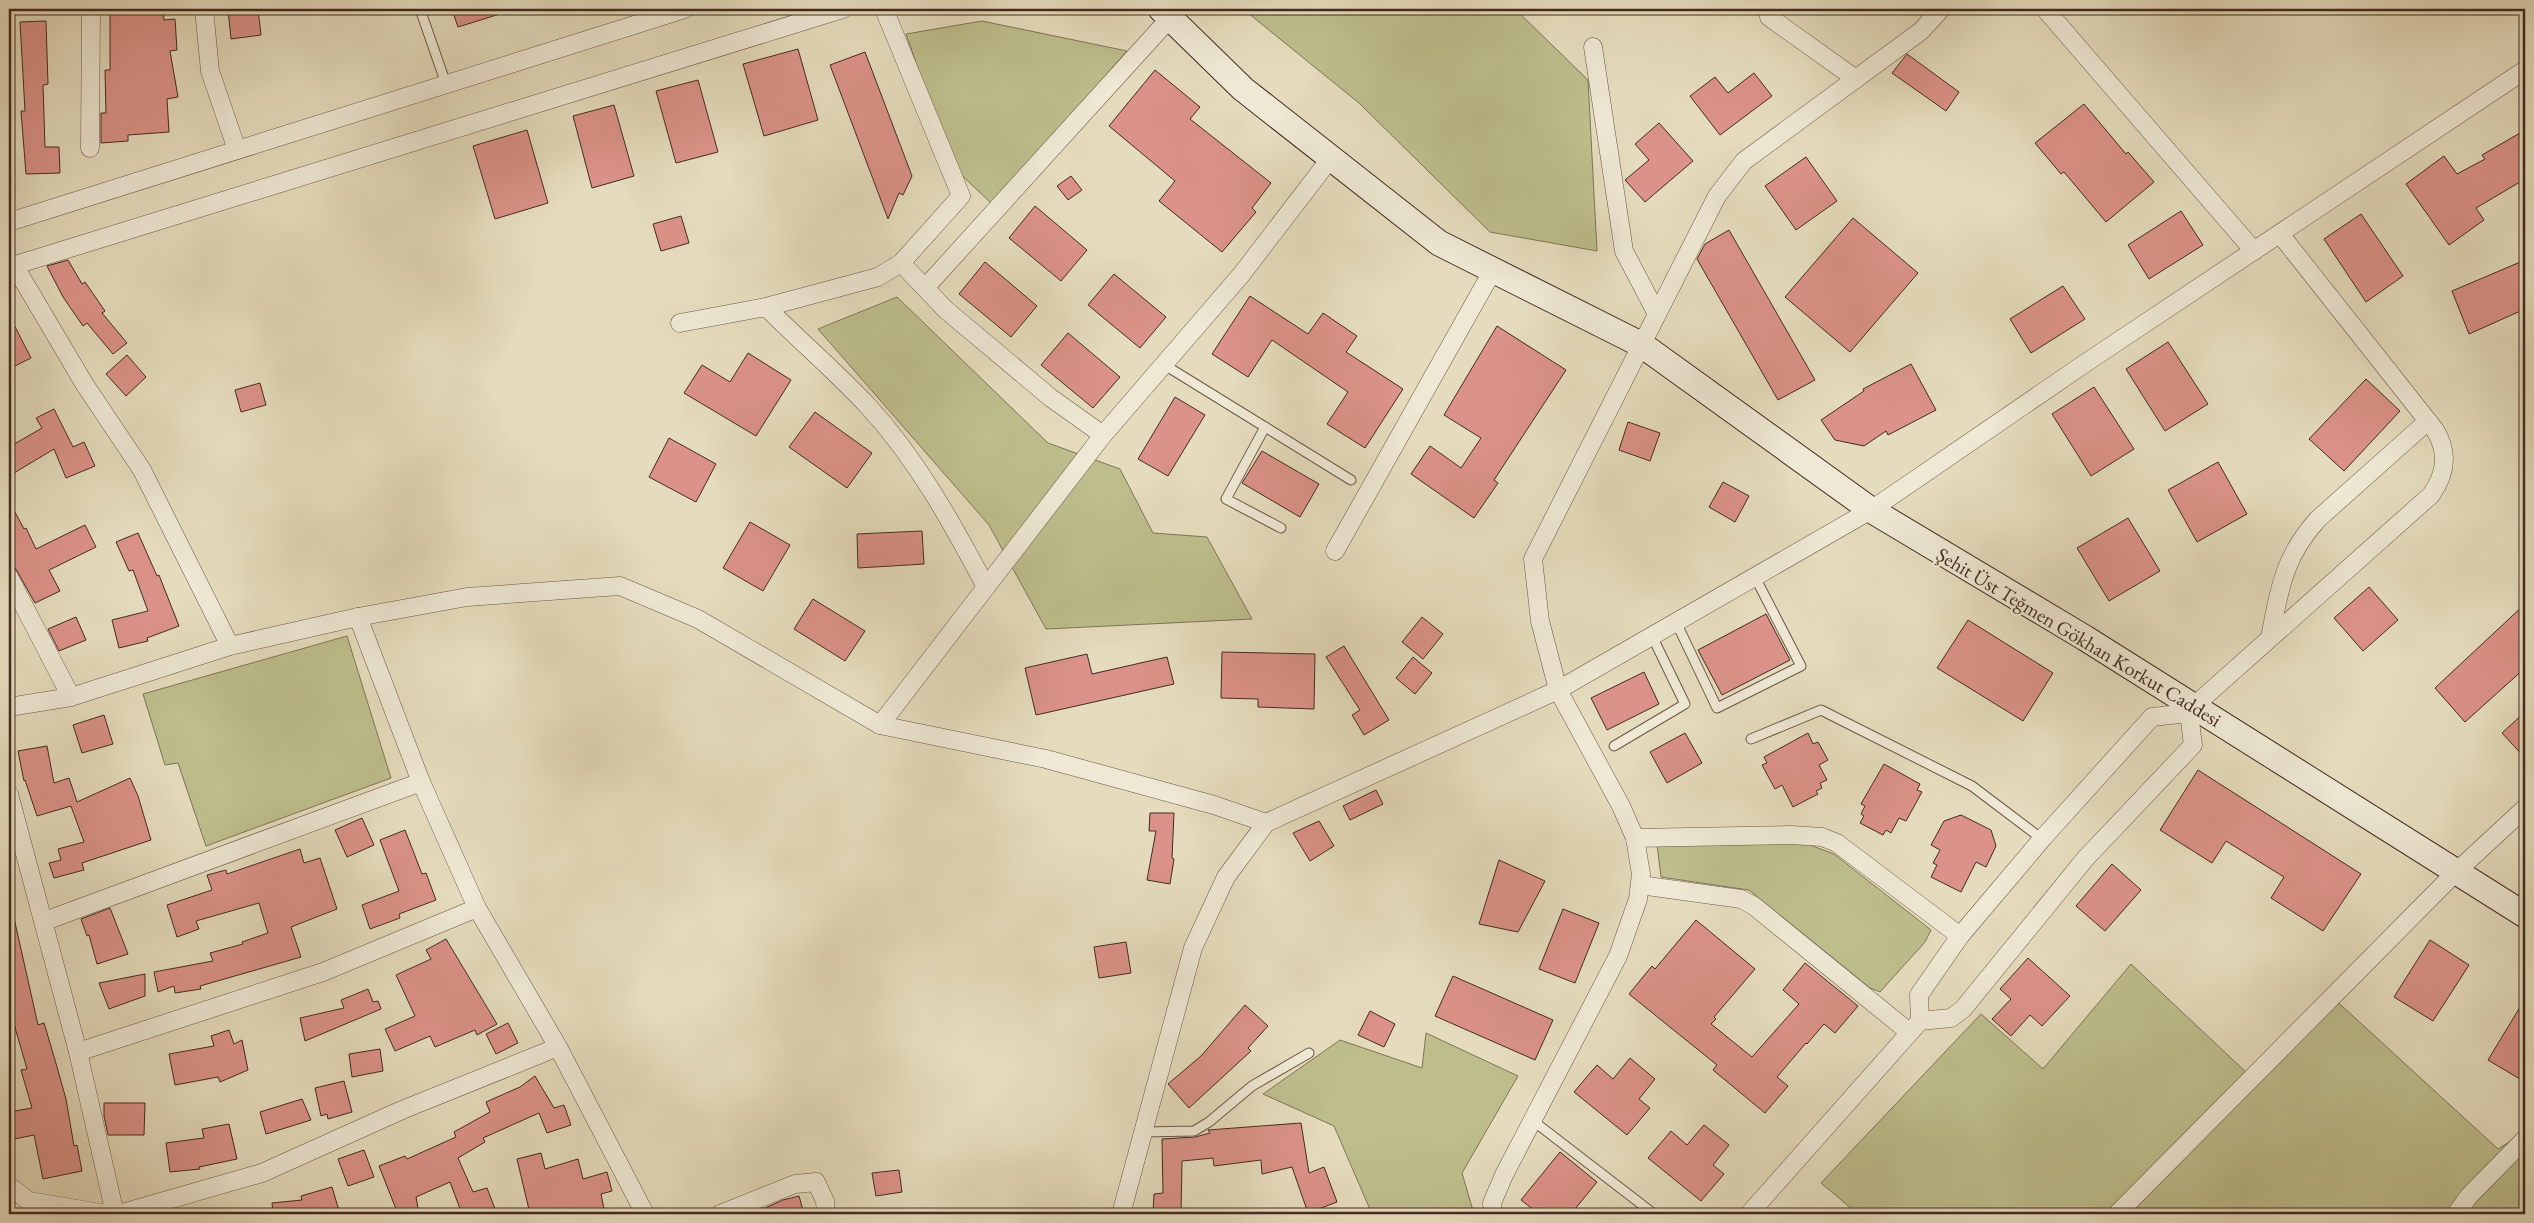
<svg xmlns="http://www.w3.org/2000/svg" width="2534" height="1223" font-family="'EB Garamond',serif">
	<rect width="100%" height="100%" fill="#e5dcbd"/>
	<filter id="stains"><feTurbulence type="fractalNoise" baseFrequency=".004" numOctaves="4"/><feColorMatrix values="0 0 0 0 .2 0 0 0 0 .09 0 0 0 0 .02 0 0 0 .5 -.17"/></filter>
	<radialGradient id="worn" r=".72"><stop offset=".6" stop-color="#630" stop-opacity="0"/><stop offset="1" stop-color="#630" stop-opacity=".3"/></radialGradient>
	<g fill="#bdbe8c" stroke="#807456">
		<polygon points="1243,9 1515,9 1588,80 1597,251 1490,232 1359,103"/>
		<polygon points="982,21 1127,51 993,205 953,167 906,34"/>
		<polygon points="897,297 1048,443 1120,469 1153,533 1207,537 1252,619 1046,629 989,525 818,329"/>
		<polygon points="347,636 391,778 206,846 178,763 165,765 143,694"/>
		<polygon points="1779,842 1810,845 1834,854 1931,930 1925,942 1880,992 1870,988 1749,890 1661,877 1657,844"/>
		<polygon points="2131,964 2248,1074 2330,995 2498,1149 2525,1132 2525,1214 1858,1214 1821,1183 1981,1014 2043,1069"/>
		<polygon points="1426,1033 1518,1076 1462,1173 1474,1214 1372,1214 1334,1126 1263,1094 1340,1040 1422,1068"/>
	</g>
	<g fill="#db9288" stroke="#442a20">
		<polygon points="110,9 163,9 164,20 175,19 177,50 170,51 178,97 167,99 169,132 128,135 128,141 101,143 101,113 106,113 105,70 110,70"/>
		<polygon points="228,9 258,9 261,35 231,39"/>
		<polygon points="452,9 503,9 503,13 458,27"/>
		<polygon points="46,21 48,84 43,85 45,147 59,147 60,173 26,174 21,111 25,111 20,22"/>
		<polygon points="798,49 818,120 764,136 743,64"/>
		<polygon points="865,52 912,176 903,195 899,193 888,219 830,65"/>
		<polygon points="1907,54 1959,92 1946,111 1892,73"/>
		<polygon points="1155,70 1200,107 1190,119 1271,183 1252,208 1256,212 1222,252 1159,201 1175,181 1109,126"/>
		<polygon points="1754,73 1772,96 1720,135 1690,96 1715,77 1728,93"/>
		<polygon points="698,80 718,152 676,163 656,91"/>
		<polygon points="2084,104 2126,154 2128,152 2154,182 2106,222 2064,172 2061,174 2035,143"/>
		<polygon points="614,105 634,176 592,188 573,116"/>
		<polygon points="1659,123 1693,161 1645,202 1625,180 1649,160 1635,144"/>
		<polygon points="527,130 548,203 495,219 473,146"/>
		<polygon points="2520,133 2525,142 2525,179 2476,208 2484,220 2449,245 2406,184 2444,156 2457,174 2485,159 2482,155"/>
		<polygon points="1806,157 1837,201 1796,230 1765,186"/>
		<polygon points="1071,176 1082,190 1068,200 1057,186"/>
		<polygon points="1035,206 1087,250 1061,281 1009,238"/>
		<polygon points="2181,211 2203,245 2149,279 2128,245"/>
		<polygon points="2361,214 2403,276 2366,302 2324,239"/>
		<polygon points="681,216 689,243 661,251 653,224"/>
		<polygon points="1853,218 1918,273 1850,352 1785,297"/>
		<polygon points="1729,230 1815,380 1778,400 1697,259 1705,244"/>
		<polygon points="68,260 82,284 85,282 105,311 102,313 127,343 113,354 87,323 83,326 63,297 47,266"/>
		<polygon points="2525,260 2525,309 2469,334 2452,291"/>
		<polygon points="985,262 1037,306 1011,337 959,294"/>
		<polygon points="1114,274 1166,317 1140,348 1088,305"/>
		<polygon points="2063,286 2085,319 2031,353 2010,319"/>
		<polygon points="1250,296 1308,334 1323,313 1357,336 1346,352 1403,389 1365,448 1327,424 1348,392 1272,340 1248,377 1212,354"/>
		<polygon points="9,315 31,358 9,369"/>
		<polygon points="1497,326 1566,370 1494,480 1498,483 1474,518 1411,474 1430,446 1461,468 1481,438 1444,415"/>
		<polygon points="1068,333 1120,377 1093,408 1041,365"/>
		<polygon points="2168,342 2208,404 2165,431 2126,369"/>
		<polygon points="748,353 791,380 756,436 684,393 702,365 730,382"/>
		<polygon points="127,355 146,377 126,396 106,374"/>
		<polygon points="1911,364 1936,410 1888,435 1886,431 1864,446 1835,440 1821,420 1864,391 1863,389"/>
		<polygon points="2366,379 2400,411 2344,471 2309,439"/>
		<polygon points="260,383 266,405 241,412 235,390"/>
		<polygon points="2094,387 2134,449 2091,476 2052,414"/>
		<polygon points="1175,397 1205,415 1168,476 1138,459"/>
		<polygon points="54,409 73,447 84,442 95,466 66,478 54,449 9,476 9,447 42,428 36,418"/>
		<polygon points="815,412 872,453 847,488 789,447"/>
		<polygon points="1628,422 1660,433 1650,461 1619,450"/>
		<polygon points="669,438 716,464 696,502 649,477"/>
		<polygon points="1262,451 1319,484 1300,517 1242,483"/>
		<polygon points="2218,462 2247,514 2197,542 2168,490"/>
		<polygon points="1723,482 1749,496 1735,522 1709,507"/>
		<polygon points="9,501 24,529 26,528 36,549 85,525 96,547 49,570 60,591 35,603 9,557"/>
		<polygon points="2128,518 2160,571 2109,601 2077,548"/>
		<polygon points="750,522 790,545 763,591 723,568"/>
		<polygon points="922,531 924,564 858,568 857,534"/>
		<polygon points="138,533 157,576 159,575 179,626 147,638 148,641 119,648 112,620 148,611 133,570 129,571 116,542"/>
		<polygon points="2369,587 2398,620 2363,651 2334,618"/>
		<polygon points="813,599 865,631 845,661 794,629"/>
		<polygon points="2525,604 2525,668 2465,722 2435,688"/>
		<polygon points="1766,614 1790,660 1722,695 1698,650"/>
		<polygon points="76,617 86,640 59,651 48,629"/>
		<polygon points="1422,617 1443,634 1423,659 1402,642"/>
		<polygon points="1968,620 2053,673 2023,721 1937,668"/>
		<polygon points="1344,646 1389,720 1364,735 1352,715 1360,710 1326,657"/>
		<polygon points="1222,652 1315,654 1314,709 1258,707 1258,699 1221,698"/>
		<polygon points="1087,654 1092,674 1167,657 1174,684 1036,715 1025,668"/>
		<polygon points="1413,657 1432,673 1415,694 1396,678"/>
		<polygon points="1644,672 1659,704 1607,730 1591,698"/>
		<polygon points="2525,712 2525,758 2502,733"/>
		<polygon points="104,715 113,744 82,753 73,725"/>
		<polygon points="1685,733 1702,763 1667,783 1650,752"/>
		<polygon points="1808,733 1813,744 1818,742 1828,760 1819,765 1827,780 1820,783 1822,788 1816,791 1818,794 1793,807 1782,785 1775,789 1762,765 1767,763 1764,757"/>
		<polygon points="47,746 54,783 69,778 77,802 130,778 138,796 151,840 82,863 84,870 54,878 49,863 61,860 58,849 84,842 71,806 37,816 25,780 24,781 18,751"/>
		<polygon points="1884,764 1920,784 1917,790 1922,792 1906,821 1899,818 1891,833 1886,830 1883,835 1860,823 1864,816 1861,814 1865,806 1861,804"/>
		<polygon points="2198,770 2361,874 2323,931 2271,898 2284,877 2226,841 2212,863 2160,830"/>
		<polygon points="1376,790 1383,804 1350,820 1343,806"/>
		<polygon points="1150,813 1174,813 1172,858 1174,859 1170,884 1147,880 1156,831 1149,831"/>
		<polygon points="1961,815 1991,830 1996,846 1986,867 1976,862 1961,892 1931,877 1937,865 1933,863 1940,850 1931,845 1944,821"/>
		<polygon points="362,818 374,845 347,857 335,830"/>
		<polygon points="1319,821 1334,846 1310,861 1293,833"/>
		<polygon points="405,830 422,874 426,873 436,900 399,914 400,918 370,929 362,905 399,891 380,840"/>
		<polygon points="300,849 304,863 320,858 337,909 291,927 301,957 200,986 201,989 175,993 174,986 158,992 154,972 213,961 210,953 243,944 242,942 268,933 259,903 196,921 199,929 177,937 167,905 212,890 207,875 226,870 227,874"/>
		<polygon points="1499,860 1545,881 1518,932 1479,924"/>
		<polygon points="2112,864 2141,890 2105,931 2076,906"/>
		<polygon points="110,908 128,954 97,964 89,935 87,936 81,919"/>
		<polygon points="1563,909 1599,923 1575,983 1539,969"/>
		<polygon points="14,918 38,1025 44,1023 55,1060 66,1099 74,1146 77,1145 82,1171 43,1179 34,1135 9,1140 9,1112 32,1108 21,1070 27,1069 12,1017 9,1018 9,919"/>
		<polygon points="1696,920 1755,969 1714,1017 1716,1019 1711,1024 1752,1057 1799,1004 1783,990 1805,963 1858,1006 1835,1033 1824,1024 1807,1044 1806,1043 1777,1077 1788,1086 1765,1113 1713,1070 1717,1065 1629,994 1652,966 1655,969"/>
		<polygon points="446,939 497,1024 477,1035 475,1030 435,1047 430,1036 395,1051 385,1029 415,1016 396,975 431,959 426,950"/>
		<polygon points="2430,940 2469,965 2433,1021 2394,997"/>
		<polygon points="1126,942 1131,973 1099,978 1094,947"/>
		<polygon points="2028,958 2070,996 2042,1026 2030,1015 2011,1036 1992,1019 2011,999 2000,989"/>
		<polygon points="145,974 145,996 109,1009 99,983"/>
		<polygon points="1453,976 1553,1020 1535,1060 1435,1016"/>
		<polygon points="368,989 373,1002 378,1001 381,1009 305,1041 300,1018 344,1008 341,1000"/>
		<polygon points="2525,999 2525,1082 2488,1060"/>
		<polygon points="1245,1005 1268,1026 1248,1048 1251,1051 1189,1108 1168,1084 1201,1056"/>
		<polygon points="1370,1011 1395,1024 1384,1047 1358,1035"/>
		<polygon points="508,1023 518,1043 496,1054 486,1034"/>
		<polygon points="229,1030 234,1044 242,1040 248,1070 220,1082 218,1077 175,1085 169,1054 214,1046 211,1036"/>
		<polygon points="380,1049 383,1071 352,1077 349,1054"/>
		<polygon points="1630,1058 1655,1079 1639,1099 1650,1108 1627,1135 1574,1092 1597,1065 1613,1079"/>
		<polygon points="535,1076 554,1108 564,1105 571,1125 547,1133 539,1113 483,1138 485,1142 458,1158 473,1192 487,1188 497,1214 462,1214 450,1182 416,1197 419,1214 398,1214 379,1166 405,1156 407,1159 456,1137 454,1132 490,1112 486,1102 520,1087"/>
		<polygon points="344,1081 352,1112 328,1119 327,1114 321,1116 315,1088"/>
		<polygon points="302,1099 311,1120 266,1134 260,1112"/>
		<polygon points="104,1103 145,1103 144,1135 108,1135 104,1116"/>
		<polygon points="1301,1123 1309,1173 1324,1167 1337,1202 1308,1213 1292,1167 1262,1174 1261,1160 1214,1166 1213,1158 1182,1161 1181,1214 1153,1214 1154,1194 1163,1193 1162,1139 1195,1137 1210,1133 1208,1130"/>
		<polygon points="229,1124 237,1159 199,1167 200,1169 170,1172 166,1143 204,1138 202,1129"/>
		<polygon points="1704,1125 1729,1145 1713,1165 1724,1174 1701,1201 1648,1158 1671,1131 1687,1145"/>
		<polygon points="364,1150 374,1177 348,1186 338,1159"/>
		<polygon points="1560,1152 1597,1182 1571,1214 1539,1214 1521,1200"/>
		<polygon points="541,1153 545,1169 578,1159 583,1179 607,1172 612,1191 601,1194 605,1214 530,1214 517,1159"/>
		<polygon points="899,1170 902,1192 876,1196 872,1173"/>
		<polygon points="332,1187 340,1214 273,1214 272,1203 302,1200 301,1196"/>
		<polygon points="799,1196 804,1214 752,1214 783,1200"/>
	</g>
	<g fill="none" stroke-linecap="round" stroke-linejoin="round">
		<defs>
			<g id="lane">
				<polyline points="420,9 446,84"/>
				<polyline points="1163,364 1351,480"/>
				<polyline points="1265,427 1226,499 1281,528"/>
				<polyline points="1676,622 1717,708 1801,666 1755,577"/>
				<polyline points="1751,739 1821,710 1972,786 2042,839"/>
				<polyline points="1614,746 1685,704 1652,636"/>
				<polyline points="1532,1120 1654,1214"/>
				<polyline points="1144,1132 1194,1131 1209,1122 1252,1086 1309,1053"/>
			</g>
			<g id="street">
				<polyline points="204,9 210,71 237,150"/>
				<polyline points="1768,9 1769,17 1856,79"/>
				<polyline points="2045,9 2254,251"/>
				<polyline points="1593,47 1624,251 1657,314"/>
				<polyline points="90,148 91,9"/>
				<polyline points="9,222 685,9"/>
				<polyline points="901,263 946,310 1051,398 1103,435 1241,275 1330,159"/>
				<polyline points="14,265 85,385 142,470 230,646"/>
				<polyline points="9,267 843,9"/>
				<polyline points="925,288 1170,18"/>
				<path d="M 766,307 C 799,340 835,371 867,405 C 917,459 952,523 986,587"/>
				<polyline points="680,323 766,307 878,277 901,263 961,196 884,9"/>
				<polyline points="1335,551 1493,270"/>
				<polyline points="9,577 71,697"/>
				<polyline points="358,617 421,782 477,908 558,1047 645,1214"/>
				<path d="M 2270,638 C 2279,590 2284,556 2318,519 L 2428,421"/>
				<polyline points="9,707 71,697 230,646 358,617 467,597 620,586 698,619 880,725 1046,759 1214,805 1266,823"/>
				<polyline points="880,725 1103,435"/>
				<polyline points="9,794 78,1052 115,1214"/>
				<polyline points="1635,838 1792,835 1822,837 1837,843 1960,936"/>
				<polyline points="1640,885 1741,899 1754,906 1909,1032"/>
				<polyline points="45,921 421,782"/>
				<polyline points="1920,1021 1919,995 1960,936 2042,839 2152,717 2189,713"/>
				<polyline points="78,1052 323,972 477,908"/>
				<polyline points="9,1186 29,1201 107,1214"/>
				<polyline points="119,1214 262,1173 402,1110 558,1047"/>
				<polyline points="720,1214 795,1184 816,1182 825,1201 826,1214"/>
				<polyline points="1121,1214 1193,948 1226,877 1266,823 1558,690 1871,510 2087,362 2525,70"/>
				<polyline points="1493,1214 1492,1203 1504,1175 1618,956 1638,899 1641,874 1635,838 1621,806 1558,690 1540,621 1533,559 1717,196 1744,161 1921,31 1941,9"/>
				<path d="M 1749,1214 L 1920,1021 L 1951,1018 L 1963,1009 L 2085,859 L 2193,745 L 2189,713 L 2194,706 L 2431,495 C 2446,474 2449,453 2435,430 L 2280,234"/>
				<polyline points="2117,1214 2456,872 2525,808"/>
				<polyline points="2456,1214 2469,1196 2525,1139"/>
			</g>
			<polyline id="secondary" points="1161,9 1243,89 1439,243 1642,345 1871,510 2085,638 2525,915"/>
		</defs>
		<use href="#lane" stroke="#6c5647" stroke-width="11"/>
		<use href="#street" stroke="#6c5647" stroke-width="19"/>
		<use href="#secondary" stroke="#442a20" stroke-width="27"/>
		<use href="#lane" stroke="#eee8d4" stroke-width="9"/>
		<use href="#street" stroke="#eee8d4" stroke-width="18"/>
		<use href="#secondary" stroke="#eee8d4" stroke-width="25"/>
	</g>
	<g text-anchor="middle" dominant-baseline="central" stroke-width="4.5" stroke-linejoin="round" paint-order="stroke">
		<g font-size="20" fill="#442a20" stroke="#eee8d4">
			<text transform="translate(2079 637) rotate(31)">Şehit Üst Teğmen Gökhan Korkut Caddesi</text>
		</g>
	</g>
	<rect width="2534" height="1223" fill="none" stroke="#e5dcbd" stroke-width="30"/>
	<rect x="10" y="10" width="2514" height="1203" fill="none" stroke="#442a20" stroke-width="2.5"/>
	<rect x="15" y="15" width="2504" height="1193" fill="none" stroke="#442a20"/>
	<rect width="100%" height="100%" filter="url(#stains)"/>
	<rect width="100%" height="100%" fill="url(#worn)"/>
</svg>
